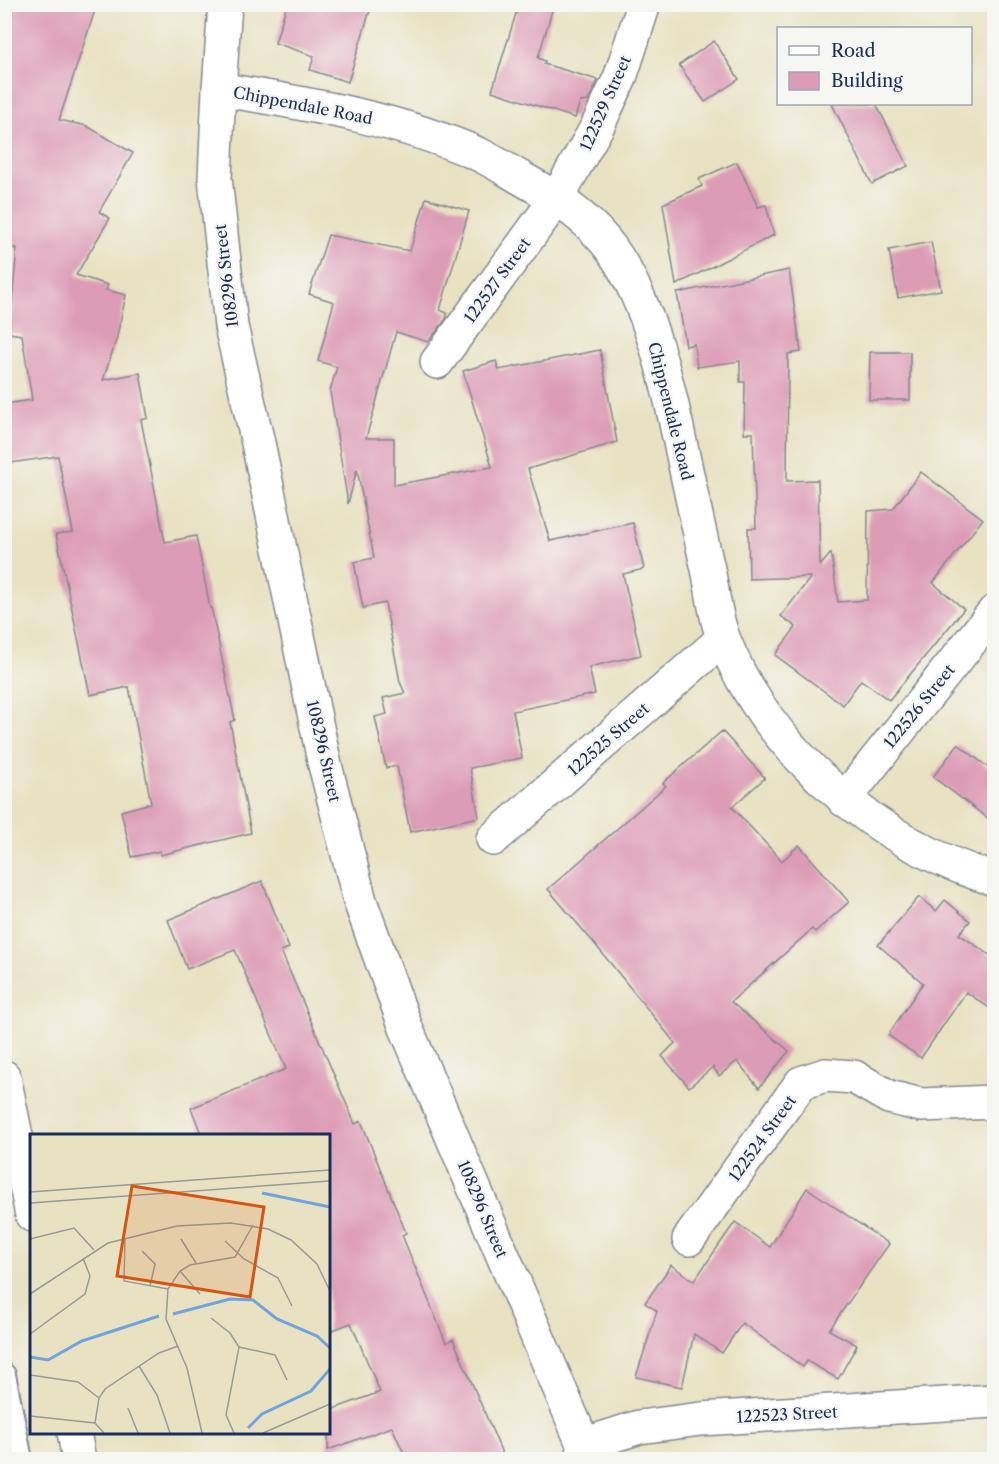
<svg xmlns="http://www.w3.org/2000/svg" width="999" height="1464" font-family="'Libre Caslon Text',serif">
	<rect width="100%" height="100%" fill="#f6f6f2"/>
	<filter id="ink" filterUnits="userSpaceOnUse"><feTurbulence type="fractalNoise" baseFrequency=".0167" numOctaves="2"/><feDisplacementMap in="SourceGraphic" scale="12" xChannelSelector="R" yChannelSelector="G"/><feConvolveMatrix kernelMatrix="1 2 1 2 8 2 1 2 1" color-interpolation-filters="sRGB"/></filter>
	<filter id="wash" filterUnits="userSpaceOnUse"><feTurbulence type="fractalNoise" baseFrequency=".008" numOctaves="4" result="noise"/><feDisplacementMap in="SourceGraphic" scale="24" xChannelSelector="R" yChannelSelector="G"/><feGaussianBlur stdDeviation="1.35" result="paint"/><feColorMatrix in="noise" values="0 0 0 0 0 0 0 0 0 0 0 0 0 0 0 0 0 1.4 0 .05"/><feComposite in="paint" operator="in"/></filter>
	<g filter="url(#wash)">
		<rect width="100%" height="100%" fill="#e8e2c2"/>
		<g id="blocks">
			<g fill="#dd9cb6">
				<polygon points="4,4 97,4 59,120 87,126 133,153 99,212 110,218 76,275 108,285 106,290 126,295 116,341 103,380 140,373 148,418 141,420 165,542 196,536 210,608 211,607 235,720 230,722 251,833 160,855 160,851 132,857 121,811 151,803 129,687 90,695 56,534 73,532 58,456 4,464 4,404 32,400 22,335 9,333 17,248 4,249"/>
				<polygon points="287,4 372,4 348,82 310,70 314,56 275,43"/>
				<polygon points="519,4 554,4 538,58 545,61 544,64 598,80 588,101 580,102 575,118 492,91"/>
				<polygon points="714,41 739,79 705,102 679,65"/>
				<polygon points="832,104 876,104 908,166 872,184"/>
				<polygon points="737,162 758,207 766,205 774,235 676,285 663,204 702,186 699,179"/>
				<polygon points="426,198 469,211 440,310 447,313 446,319 428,342 396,332 366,438 394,438 394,485 492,467 463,371 496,361 499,370 600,350 617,442 528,469 550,541 633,523 644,569 623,574 641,655 589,667 595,694 513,711 522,758 470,768 479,817 410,832 397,766 386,768 375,717 387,714 383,698 405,693 400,682 385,603 363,608 354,562 374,558 357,469 348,504 330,391 337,367 318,361 334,302 309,294 328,235 410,251"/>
				<polygon points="931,242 941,290 898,298 889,250"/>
				<polygon points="789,270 801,352 788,354 787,481 818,480 820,566 831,553 838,602 867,600 868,511 893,509 921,472 983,519 933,583 964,609 889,700 861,680 843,705 775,655 796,627 781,616 811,577 749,579 748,528 756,528 753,433 744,433 745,382 740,382 740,361 697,367 694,344 686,346 677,293"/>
				<polygon points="870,352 910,352 910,400 869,400"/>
				<polygon points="722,731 765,778 732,807 782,861 799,845 849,902 815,932 812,929 731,1002 789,1051 759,1088 737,1061 719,1076 713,1067 689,1087 662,1056 675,1043 594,943 548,889 666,786 663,783"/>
				<polygon points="958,744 994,772 994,823 933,777"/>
				<polygon points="262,881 289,948 281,951 355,1124 361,1121 406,1233 402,1235 446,1343 453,1339 505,1460 407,1460 392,1427 328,1450 328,1411 380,1392 351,1323 328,1332 328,1136 202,1136 191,1108 286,1069 235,950 187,969 168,920"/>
				<polygon points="919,897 936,911 945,900 970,921 959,934 994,958 994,1011 966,992 921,1058 888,1035 923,983 878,945"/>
				<polygon points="807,1188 889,1244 829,1330 857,1345 838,1379 807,1361 803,1367 742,1323 722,1353 694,1334 682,1387 636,1377 657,1311 645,1303 671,1265 694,1281 735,1222 770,1247"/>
			</g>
		</g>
	</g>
	<g filter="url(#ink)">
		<use href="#blocks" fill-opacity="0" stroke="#828890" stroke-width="1.5"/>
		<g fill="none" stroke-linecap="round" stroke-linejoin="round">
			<defs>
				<polyline id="lane" points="4,1375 21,1460"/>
				<g id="street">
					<path d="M 219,89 C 307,104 396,118 478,154 C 493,161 507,170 521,178 C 548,193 574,208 596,231 C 639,274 661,356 674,414 C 685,465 696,517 708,569 C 713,592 715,618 724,640 C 769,753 879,844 994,879"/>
					<polyline points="437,362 557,198 597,127 620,78 644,4"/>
					<polyline points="844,800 994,612"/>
					<polyline points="493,839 723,639"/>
					<polyline points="689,1239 801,1083 825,1075 854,1077 889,1097 921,1105 994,1102"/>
					<polyline points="583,1445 639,1427 701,1419 994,1401"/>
				</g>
				<polyline id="secondary" points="225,4 219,89 215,178 231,326 258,443 324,761 360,901 406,1028 590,1460"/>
				<g id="primary">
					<polyline points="4,1077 32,1215"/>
					<polyline points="74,1432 79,1460"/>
				</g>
			</defs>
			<use href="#lane" stroke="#828890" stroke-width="26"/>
			<use href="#street" stroke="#828890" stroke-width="36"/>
			<use href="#secondary" stroke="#828890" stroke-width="36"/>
			<use href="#primary" stroke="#828890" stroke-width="36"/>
			<use href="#lane" stroke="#fff" stroke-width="22"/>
			<use href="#street" stroke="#fff" stroke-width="33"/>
			<use href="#secondary" stroke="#fff" stroke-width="33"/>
			<use href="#primary" stroke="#fff" stroke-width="33"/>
		</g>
	</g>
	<g text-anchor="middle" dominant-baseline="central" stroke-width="4.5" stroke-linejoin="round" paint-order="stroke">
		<g font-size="16" fill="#1b2f5e" stroke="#f6f6f2">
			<text transform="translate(605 103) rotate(-66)">122529 Street</text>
			<text transform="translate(303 105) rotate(11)">Chippendale Road</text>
			<text transform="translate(226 276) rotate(-97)">108296 Street</text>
			<text transform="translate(497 280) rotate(-54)">122527 Street</text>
			<text transform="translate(671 411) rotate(76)">Chippendale Road</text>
			<text transform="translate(919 706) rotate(-51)">122526 Street</text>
			<text transform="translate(608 739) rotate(-41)">122525 Street</text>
			<text transform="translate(324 751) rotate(77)">108296 Street</text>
			<text transform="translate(762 1138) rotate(-54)">122524 Street</text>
			<text transform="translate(483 1209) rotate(67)">108296 Street</text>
			<text transform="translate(787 1414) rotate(-3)">122523 Street</text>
		</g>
	</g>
	<g transform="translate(30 1134)">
		<rect width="300" height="300" fill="#e8e2c2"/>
		<path fill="none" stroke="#72a3dc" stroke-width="3" d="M 232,59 L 300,73M 143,180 L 200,165 L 223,166 L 247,185 L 287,202 L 300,214M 0,223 L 18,226 L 52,207 L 129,182M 218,294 L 232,280 L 281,257 L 300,235"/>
		<path fill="none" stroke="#969a9a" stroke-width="1.5" d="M 0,58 L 300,36M 0,69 L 300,47M 0,105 L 44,94 L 64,116M 95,105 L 94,147 L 138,155M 151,105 L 166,129M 195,107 L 214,125 L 248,144 L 262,172M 112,117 L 125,130 L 120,152M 150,137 L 170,160M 0,160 L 78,109 L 147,92 L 201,89 L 238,95 L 261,106 L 287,130 L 300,157M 181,184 L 200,199 L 209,213 L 196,281 L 204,299M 0,200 L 55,160 L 60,142 L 53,124M 209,213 L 245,221 L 257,246M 109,232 L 127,261 L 140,299M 0,241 L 48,248 L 69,264M 98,274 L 108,299M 0,282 L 65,289 L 74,299M 65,289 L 69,264 L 75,255 L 129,219 L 148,212M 172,299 L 157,234 L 136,185 L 138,155 L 150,137 L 160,131 L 205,123 L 223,91M 233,299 L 300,270"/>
		<path fill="#d45514" fill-opacity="0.15" stroke="#d45514" stroke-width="3" d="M 102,52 L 234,73 L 220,163 L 87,142 Z"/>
		<rect width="300" height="300" fill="none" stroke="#1b2f5e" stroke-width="3"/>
	</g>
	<rect width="999" height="1464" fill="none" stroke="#f6f6f2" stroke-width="24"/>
	<rect x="777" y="27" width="195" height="78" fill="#f6f6f2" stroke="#9ea6b7" stroke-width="1.5"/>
	<rect x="789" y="46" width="30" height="9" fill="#ffffff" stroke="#9ea6b7" stroke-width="1.5"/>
	<text x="831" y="57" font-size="18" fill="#1b2f5e">Road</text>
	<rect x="789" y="72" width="30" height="18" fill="#dd9cb6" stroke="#9ea6b7" stroke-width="1.5"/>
	<text x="831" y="87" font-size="18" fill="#1b2f5e">Building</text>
</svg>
